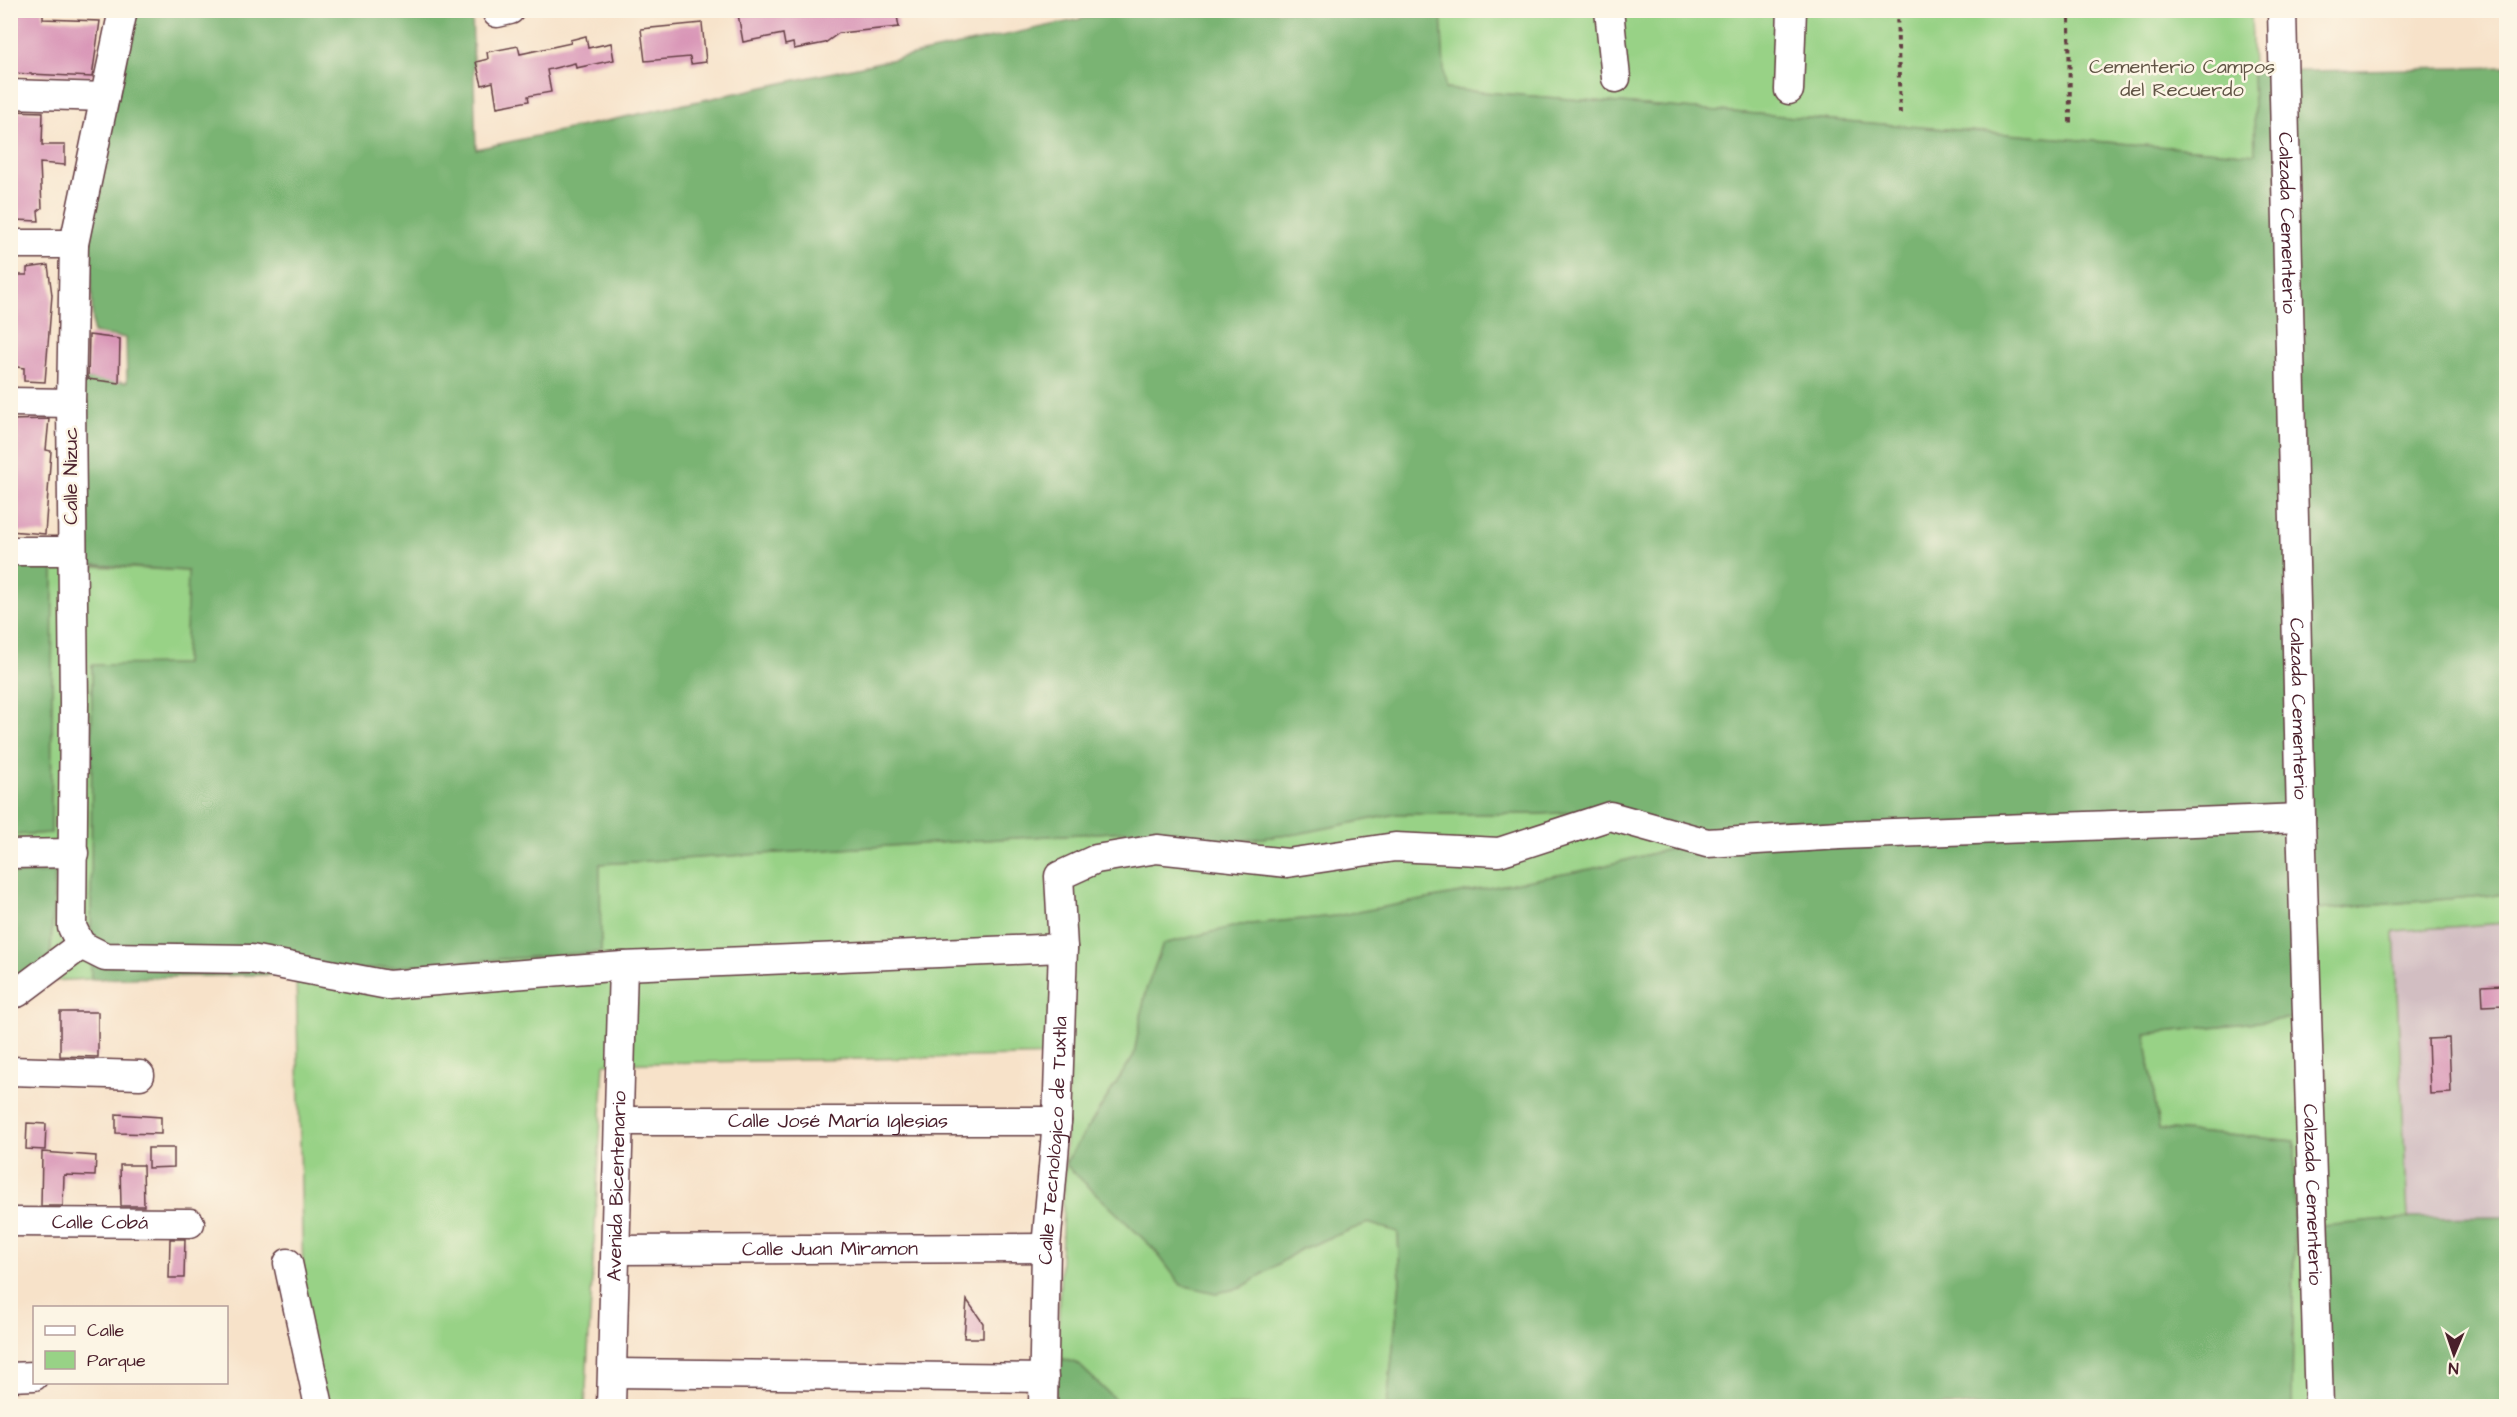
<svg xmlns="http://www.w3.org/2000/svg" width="2517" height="1417" font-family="'Architects Daughter',sans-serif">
	<rect width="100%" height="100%" fill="#fcf5e5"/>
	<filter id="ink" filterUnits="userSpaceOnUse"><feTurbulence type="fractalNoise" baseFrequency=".0167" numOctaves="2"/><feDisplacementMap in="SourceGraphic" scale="12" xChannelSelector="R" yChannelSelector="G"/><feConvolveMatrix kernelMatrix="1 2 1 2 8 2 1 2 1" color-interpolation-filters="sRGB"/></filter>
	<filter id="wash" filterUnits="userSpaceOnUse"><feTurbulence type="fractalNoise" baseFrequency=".008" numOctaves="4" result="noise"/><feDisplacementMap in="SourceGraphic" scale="24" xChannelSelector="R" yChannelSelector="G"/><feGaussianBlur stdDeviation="1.35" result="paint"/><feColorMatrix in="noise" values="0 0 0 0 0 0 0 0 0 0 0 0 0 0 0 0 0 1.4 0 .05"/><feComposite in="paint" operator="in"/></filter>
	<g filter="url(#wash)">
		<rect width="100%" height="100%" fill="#f7e2c9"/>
		<polygon fill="#d2bec2" points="2506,923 2506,1217 2408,1218 2394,930"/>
		<g fill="#98d286" stroke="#717858" stroke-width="1.5">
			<polygon points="1441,11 2251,11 2256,154 1444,89"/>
			<polygon points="53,564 189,571 185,664 92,666 91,979 49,981 55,872 11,874 10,835 51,833"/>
			<polygon points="1605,810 1655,828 1670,849 1591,869 1336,916 1240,925 1146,990 1134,1055 1065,1164 1154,1249 1181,1284 1216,1293 1241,1288 1301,1249 1368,1223 1398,1232 1400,1281 1387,1406 1122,1406 1078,1364 1057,1357 1069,1055 604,1064 585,1406 306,1406 296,974 601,952 599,864 1128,831 1235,841 1297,834 1396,814 1540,814"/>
			<polygon points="2506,894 2506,923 2394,931 2408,1218 2322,1227 2325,1406 2292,1406 2295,1141 2159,1129 2145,1034 2292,1018 2291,912"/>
		</g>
		<g fill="#7ab473" stroke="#626a4f" stroke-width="1.5">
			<polygon points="1122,10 1441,11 1445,89 2255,154 2253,72 2506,67 2506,894 2292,912 2293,1018 2145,1034 2159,1129 2295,1141 2292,1406 1387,1406 1400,1281 1398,1232 1368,1223 1301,1249 1241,1288 1216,1293 1181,1285 1154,1249 1065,1164 1134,1055 1146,990 1163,944 1240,925 1336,916 1591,869 1670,849 1655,828 1605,810 1540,814 1396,814 1297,834 1235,841 1128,831 600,864 601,952 296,974 91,979 92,665 185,664 188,571 82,564 79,378 127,382 126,338 93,333 90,237 132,11 472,11 476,149"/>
			<polygon points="10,563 53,564 51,833 11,835"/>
			<polygon points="55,872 49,981 11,982 10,874"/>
			<polygon points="2506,1217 2506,1406 2325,1406 2322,1226 2408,1218"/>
			<polygon points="1057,1357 1078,1364 1122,1406 1055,1406"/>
		</g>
		<g id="blocks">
			<g fill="#d996b7">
				<polygon points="10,10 43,10 43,19 100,21 92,77 10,73"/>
				<polygon points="759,10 896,10 899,27 839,33 825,43 794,49 793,43 785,45 783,34 743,42 738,14"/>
				<polygon points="702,23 706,62 691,64 690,57 645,61 641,29"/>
				<polygon points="586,36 588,48 611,43 614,60 576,68 575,63 547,70 551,92 528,96 529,101 497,107 493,82 482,85 476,62 488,59 487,52 518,46 520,54 571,43 570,40"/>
				<polygon points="13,111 43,112 42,145 65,145 65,165 40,163 42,208 38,211 39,221 15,220 14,197 10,197 10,115 14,115"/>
				<polygon points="48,265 52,295 45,382 24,381 24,368 10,366 10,275 27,275 27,268"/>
				<polygon points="89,335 120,339 119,383 88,379"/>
				<polygon points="49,419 46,450 51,451 45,534 10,531 10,420"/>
				<polygon points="2502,985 2503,1005 2483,1006 2482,986"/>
				<polygon points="60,1012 98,1012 98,1057 60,1056"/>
				<polygon points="2449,1038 2451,1093 2430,1094 2428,1039"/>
				<polygon points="116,1114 161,1117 161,1134 116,1133"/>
				<polygon points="27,1123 46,1124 45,1150 26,1149"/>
				<polygon points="148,1148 174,1148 174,1167 148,1168"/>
				<polygon points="42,1152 96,1156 95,1176 64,1175 63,1206 41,1206"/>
				<polygon points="120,1165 143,1165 144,1206 121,1206"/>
				<polygon points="170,1239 185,1239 184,1278 169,1278"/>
				<polygon points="967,1300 983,1323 983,1338 964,1338"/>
			</g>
		</g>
	</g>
	<g filter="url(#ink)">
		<use href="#blocks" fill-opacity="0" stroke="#643c43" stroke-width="1.5"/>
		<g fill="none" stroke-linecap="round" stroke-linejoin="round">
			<defs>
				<g id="minor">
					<polyline points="496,10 497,13 510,10"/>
					<polyline points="1609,10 1616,78"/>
					<path id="s1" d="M 2282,10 L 2301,818 L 2319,1406"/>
					<polyline points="1789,90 1792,10"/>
					<polyline points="10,94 105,97"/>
					<polyline points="10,244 74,244"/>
					<polyline points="10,402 71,403"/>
					<polyline points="10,551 71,551"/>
					<polyline points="10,854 74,853"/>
					<polyline points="81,945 105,957 251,959 388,985 623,966 1063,948"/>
					<polyline points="81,945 72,927 74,704 71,403 74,244 123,10"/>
					<polyline points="10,993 17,993 81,945"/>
					<polyline points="10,1071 140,1075"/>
					<path id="s2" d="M 619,1121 L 1057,1121"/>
					<path id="s3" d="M 10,1222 L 190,1223"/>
					<path id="s4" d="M 616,1250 L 1046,1248"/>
					<polyline points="288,1263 319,1406"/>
					<polyline points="613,1373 1044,1378"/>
					<polyline points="10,1377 34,1376"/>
					<path id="s5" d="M 611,1406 L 623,966"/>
					<path id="s6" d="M 1043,1406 L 1046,1248 L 1057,1121 L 1063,948 L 1059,876 L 1096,859 L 1157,849 L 1287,863 L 1395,847 L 1499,852 L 1610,816 L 1707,843 L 1840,835 L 2301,818"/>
				</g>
			</defs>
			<use href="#minor" stroke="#643c43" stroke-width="31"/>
			<g stroke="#643c43" stroke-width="4" stroke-dasharray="4.5 4.5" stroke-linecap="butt">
				<polyline points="1897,10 1900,116"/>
				<polyline points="2069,10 2070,123"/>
			</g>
			<use href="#minor" stroke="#fff" stroke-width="28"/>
		</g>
	</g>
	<g text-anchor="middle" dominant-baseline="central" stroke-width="5" stroke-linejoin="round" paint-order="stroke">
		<g font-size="20" fill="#615546" stroke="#fcf5e5">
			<text x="2182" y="67">Cementerio Campos<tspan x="2182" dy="23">del Recuerdo</tspan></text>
		</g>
		<g font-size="20" fill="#4a1f2b" stroke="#fcf5e5">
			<text stroke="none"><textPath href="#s1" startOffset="213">Calzada Cementerio</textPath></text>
			<text transform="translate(71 476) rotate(-90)">Calle Nizuc</text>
			<text stroke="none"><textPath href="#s1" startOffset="699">Calzada Cementerio</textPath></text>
			<text stroke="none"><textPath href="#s2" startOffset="219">Calle José María Iglesias</textPath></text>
			<text stroke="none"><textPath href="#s6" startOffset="266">Calle Tecnológico de Tuxtla</textPath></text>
			<text stroke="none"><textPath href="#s5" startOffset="220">Avenida Bicentenario</textPath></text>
			<text stroke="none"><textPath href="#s1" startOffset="1185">Calzada Cementerio</textPath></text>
			<text stroke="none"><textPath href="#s3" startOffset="90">Calle Cobá</textPath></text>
			<text stroke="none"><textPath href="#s4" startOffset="214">Calle Juan Miramon</textPath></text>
		</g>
	</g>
	<rect width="2517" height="1417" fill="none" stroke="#fcf5e5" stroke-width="36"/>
	<rect x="33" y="1306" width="195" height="78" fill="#fcf5e5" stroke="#b59f9b" stroke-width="1.5"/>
	<rect x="45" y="1326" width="30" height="9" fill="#ffffff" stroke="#b59f9b" stroke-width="1.5"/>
	<text x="87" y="1336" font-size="18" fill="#4a1f2b">Calle</text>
	<rect x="45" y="1351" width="30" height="18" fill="#98d286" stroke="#b59f9b" stroke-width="1.5"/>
	<text x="87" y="1366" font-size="18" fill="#4a1f2b">Parque</text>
	<g transform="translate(2454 1354) rotate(182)" stroke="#fcf5e5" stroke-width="4.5" paint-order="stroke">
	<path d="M0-4.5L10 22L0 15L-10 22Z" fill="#4a1f2b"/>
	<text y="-9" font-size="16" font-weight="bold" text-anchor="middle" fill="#4a1f2b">N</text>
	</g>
</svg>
